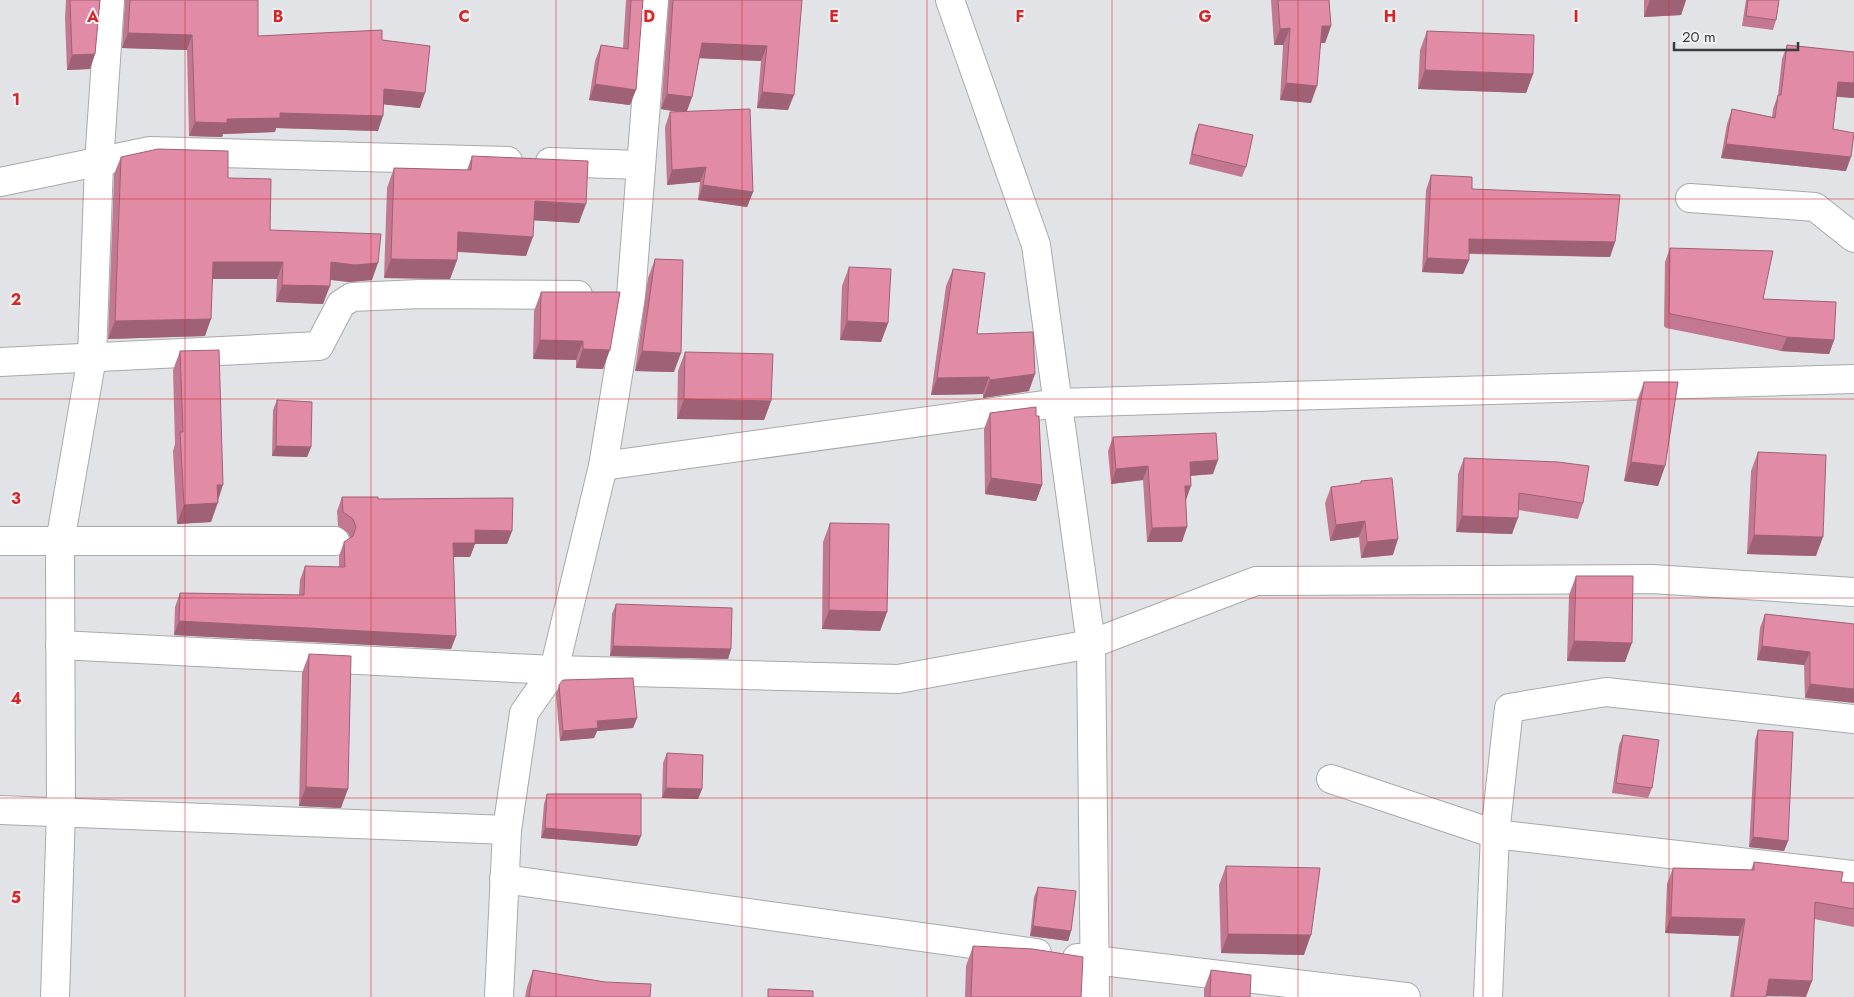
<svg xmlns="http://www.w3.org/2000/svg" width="1854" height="997" font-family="Jost,sans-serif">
	<rect width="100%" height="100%" fill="#e2e3e6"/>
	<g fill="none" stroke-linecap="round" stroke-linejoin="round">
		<defs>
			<g id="street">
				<polyline points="950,0 1036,245 1091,644 1095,997"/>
				<polyline points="550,162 641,165"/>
				<polyline points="0,182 150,151 508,161"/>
				<polyline points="1690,198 1815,207 1854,238"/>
				<polyline points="0,362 319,346 341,304 352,297 420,294 578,295"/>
				<polyline points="603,466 1058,403 1854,379"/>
				<polyline points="0,541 335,541"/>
				<polyline points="60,645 554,670 898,679 1091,644 1256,581 1652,579 1854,592"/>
				<polyline points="1331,779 1495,834 1854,875"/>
				<polyline points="0,810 507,830"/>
				<polyline points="504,879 1037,953"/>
				<polyline points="1077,958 1406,997"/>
				<polyline points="55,997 61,812 60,542 92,357 99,163 110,0"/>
				<polyline points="499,997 507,830 524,713 554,670 603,466 631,296 654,0"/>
				<polyline points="1488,997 1495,834 1509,708 1606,692 1854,719"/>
			</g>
		</defs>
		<use href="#street" stroke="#a7a9ab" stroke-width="30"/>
		<use href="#street" stroke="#fff" stroke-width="28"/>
	</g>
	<g fill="#c27890">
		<polygon points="66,0 100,0 95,54 90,69 67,70 65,18"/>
		<polygon points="125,0 258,0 258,36 382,40 420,108 384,104 378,131 276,128 275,132 223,134 222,137 189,136 187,50 122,48"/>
		<polygon points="626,0 643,0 630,105 589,100 595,61 601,45 623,48"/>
		<polygon points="669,0 802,0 788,110 757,108 761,61 699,58 692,97 687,111 753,192 747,207 698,200 700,182 667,185 665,127 670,112 677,112 661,109"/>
		<polygon points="1271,0 1329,0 1331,26 1325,43 1321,43 1311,103 1280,100 1283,45 1274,45"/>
		<polygon points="1644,0 1686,0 1681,15 1644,17"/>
		<polygon points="1746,0 1779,0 1776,20 1773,30 1742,26"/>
		<polygon points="1427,31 1533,74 1526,93 1418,89 1420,50"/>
		<polygon points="1787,45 1854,52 1854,98 1837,97 1833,129 1846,171 1721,158 1727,124 1732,109 1772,117 1773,109 1778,95 1782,59"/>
		<polygon points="1199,124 1246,167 1242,177 1189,164 1195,134"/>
		<polygon points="472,156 579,223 533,220 526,256 457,252 457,260 450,279 384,278 387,188 394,168 467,170"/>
		<polygon points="121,157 228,178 270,230 372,280 349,282 330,280 323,304 276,302 277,279 213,279 205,336 108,339 114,174"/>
		<polygon points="1431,175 1472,189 1615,242 1610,257 1469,254 1469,260 1463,274 1422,272 1426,190"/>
		<polygon points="1670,248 1763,299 1834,340 1829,354 1781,351 1666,328 1664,326 1665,262"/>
		<polygon points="655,259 674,372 635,371 648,278"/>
		<polygon points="849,267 888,323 881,342 840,340 842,286"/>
		<polygon points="953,269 977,334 1029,391 983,398 983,394 931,395 946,286"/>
		<polygon points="541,292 620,292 603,369 576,368 576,360 533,359 534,311"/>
		<polygon points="180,351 218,500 218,503 211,522 177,524 173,451 175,444 173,370"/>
		<polygon points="685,352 771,401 764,420 677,419 678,371"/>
		<polygon points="1644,382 1665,466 1658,486 1624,481 1637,401"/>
		<polygon points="277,400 311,447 307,457 272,456 273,410"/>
		<polygon points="990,413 1042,485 1036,501 985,494 984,429"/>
		<polygon points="1113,437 1213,474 1191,476 1186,500 1182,542 1147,542 1143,480 1111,484 1108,451"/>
		<polygon points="1758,452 1816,556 1747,554 1751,471"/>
		<polygon points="1464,458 1583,503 1578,519 1518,510 1512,534 1456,532 1458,474"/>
		<polygon points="1361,481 1393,555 1361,558 1359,537 1330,541 1325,503 1331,487 1360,484"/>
		<polygon points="342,497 378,499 512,531 507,544 475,544 470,557 453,557 456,636 451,649 174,635 175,607 180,593 299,595 300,580 305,566 339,567 339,556 344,542 350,538 348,533 338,526 337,511"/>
		<polygon points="830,523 887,612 880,631 822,629 823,542"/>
		<polygon points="1576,576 1625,662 1567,661 1569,595"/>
		<polygon points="616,604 731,649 728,659 610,656 612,614"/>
		<polygon points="1765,614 1854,624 1805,698 1804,665 1757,660 1760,628"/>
		<polygon points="309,654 341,808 299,806 302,673"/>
		<polygon points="559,685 637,718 633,728 597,731 594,738 560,741 556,695"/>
		<polygon points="1758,730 1788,841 1784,851 1749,847 1755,740"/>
		<polygon points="1623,735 1652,788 1648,798 1612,793 1619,745"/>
		<polygon points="667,753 702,789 698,799 662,798 663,763"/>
		<polygon points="547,794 637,846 541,838 544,804"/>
		<polygon points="1754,862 1841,882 1854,883 1854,927 1814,919 1766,997 1730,997 1739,936 1665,933 1667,884 1673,868 1751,870"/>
		<polygon points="1226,866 1304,955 1221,953 1219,885"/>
		<polygon points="1038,887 1071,931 1068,941 1030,936 1034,897"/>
		<polygon points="973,946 1081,997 965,997 966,966"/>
		<polygon points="533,970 650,997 525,997 527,987"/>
		<polygon points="1211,970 1250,997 1204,997 1204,989"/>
	</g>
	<g fill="#9e6175">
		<polygon points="1650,0 1686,0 1681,15 1644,17"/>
		<polygon points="1322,26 1331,26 1325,43 1316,43"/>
		<polygon points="1290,28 1283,45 1274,45 1280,29"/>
		<polygon points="128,33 192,35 187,50 122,48"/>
		<polygon points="702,43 767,46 761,61 696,58"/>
		<polygon points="95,54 90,69 67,70 72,55"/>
		<polygon points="1425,70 1533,74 1526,93 1418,89"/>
		<polygon points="1838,82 1854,83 1854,98 1833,96"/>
		<polygon points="1286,83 1317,86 1311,103 1280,100"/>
		<polygon points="595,84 636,90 630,105 589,100"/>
		<polygon points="384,89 425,93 420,108 379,104"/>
		<polygon points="762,92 794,95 788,110 757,108"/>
		<polygon points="667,94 692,97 686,113 661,109"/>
		<polygon points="280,113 383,116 378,131 276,128 275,132 223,134 222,137 189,136 195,122 227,119"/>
		<polygon points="1726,144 1851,157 1846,171 1721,158"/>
		<polygon points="706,167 700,182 667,185 672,170"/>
		<polygon points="703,185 753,192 747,207 698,200"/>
		<polygon points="535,201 586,204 579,223 528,220"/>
		<polygon points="458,232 533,237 526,256 451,251"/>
		<polygon points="1469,239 1615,242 1610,257 1464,253"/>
		<polygon points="1427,258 1469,260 1463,274 1422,272"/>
		<polygon points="391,259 457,260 450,279 384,278"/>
		<polygon points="213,262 283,262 277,279 207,279"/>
		<polygon points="331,262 378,263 372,280 349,282 325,279"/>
		<polygon points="282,285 330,286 323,304 276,302"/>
		<polygon points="211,319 205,336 108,339 115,321"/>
		<polygon points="847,321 888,323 881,342 840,340"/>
		<polygon points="1787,337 1834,340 1829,354 1781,351"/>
		<polygon points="540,340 583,341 576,360 533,359"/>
		<polygon points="583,349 610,350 603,369 576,368"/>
		<polygon points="642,351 681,353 674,372 635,371"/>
		<polygon points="1035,374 1029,391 983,398 990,380"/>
		<polygon points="989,377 983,394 931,395 937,378"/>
		<polygon points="684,399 771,401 764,420 677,419"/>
		<polygon points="276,446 311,447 307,457 272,456"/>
		<polygon points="1218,460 1213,474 1185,476 1190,462"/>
		<polygon points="1631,462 1665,466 1658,486 1624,481"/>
		<polygon points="1148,466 1143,480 1111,484 1116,469"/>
		<polygon points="991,478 1042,485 1036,501 985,494"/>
		<polygon points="217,485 223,485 211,522 177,524 184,505"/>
		<polygon points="1185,486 1191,486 1186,500"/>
		<polygon points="1462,516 1518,518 1512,534 1456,532"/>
		<polygon points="1365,521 1359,537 1330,541 1336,525"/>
		<polygon points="1187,527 1182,542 1147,542 1152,528"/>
		<polygon points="475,530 512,531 507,544 475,544 470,557 448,557 453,543"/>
		<polygon points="1754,535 1823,537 1816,556 1747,554"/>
		<polygon points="1398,539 1393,555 1361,558 1367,542"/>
		<polygon points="829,610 887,612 880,631 822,629"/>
		<polygon points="179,621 456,636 451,649 174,635"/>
		<polygon points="1574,641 1632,643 1625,662 1567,661"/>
		<polygon points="613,646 731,649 728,659 610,656"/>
		<polygon points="1762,646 1810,652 1804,665 1757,660"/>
		<polygon points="1810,684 1854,689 1854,703 1805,698"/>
		<polygon points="637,718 633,728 597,731 594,738 560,741 563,731 597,721"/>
		<polygon points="306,787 348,789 341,808 299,806"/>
		<polygon points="666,788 702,789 698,799 662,798"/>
		<polygon points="545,828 641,836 637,846 541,838"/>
		<polygon points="1753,837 1788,841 1784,851 1749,847"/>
		<polygon points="1671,917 1745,919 1739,936 1665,933"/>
		<polygon points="1033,926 1071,931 1068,941 1030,936"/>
		<polygon points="1228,934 1311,935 1304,955 1221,953"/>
		<polygon points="1769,979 1812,981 1806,997 1763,996"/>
	</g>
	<g fill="#e18ba7" stroke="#9e6175">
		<polygon points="70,0 100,0 95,54 72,55"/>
		<polygon points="130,0 258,0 258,36 382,30 382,40 430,46 425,93 384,89 383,116 280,113 280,118 227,119 227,123 195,122 192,35 128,33"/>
		<polygon points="631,0 643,0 636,90 595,84 601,45 628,49"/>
		<polygon points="673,0 802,0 794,95 762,92 767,46 702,43 692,97 667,94"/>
		<polygon points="1278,0 1329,0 1331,26 1322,26 1317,86 1286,83 1290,28 1280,29"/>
		<polygon points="1748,0 1779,0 1776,20 1746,16"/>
		<polygon points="1427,31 1534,35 1533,74 1425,70"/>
		<polygon points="1787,45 1854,52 1854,83 1838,82 1833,129 1854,133 1851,157 1726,144 1732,109 1775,118 1778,95 1781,95"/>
		<polygon points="750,109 753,192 703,185 706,167 672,170 670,112"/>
		<polygon points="1199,124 1253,135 1246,167 1192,154"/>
		<polygon points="158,149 228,151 228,178 271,179 270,230 381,234 378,263 355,265 331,262 330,286 282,285 283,262 213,262 211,319 115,321 121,157"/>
		<polygon points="472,156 588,161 586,204 535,201 533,237 458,232 457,260 391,259 394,168 471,170"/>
		<polygon points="1431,175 1472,177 1472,189 1620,195 1615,242 1469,239 1469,260 1427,258"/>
		<polygon points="1670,248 1773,251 1763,299 1836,302 1834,340 1787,337 1671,314 1669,312"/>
		<polygon points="655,259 683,260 681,353 642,351"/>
		<polygon points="849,267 891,269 888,323 847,321"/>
		<polygon points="953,269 985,273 977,334 1033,332 1035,374 990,380 989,377 937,378"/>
		<polygon points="541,292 620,292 610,350 583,349 583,341 540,340"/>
		<polygon points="219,350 223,485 217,485 218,503 184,505 180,432 183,432 180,351"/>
		<polygon points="685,352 773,354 771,401 684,399"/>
		<polygon points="1644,382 1678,382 1665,466 1631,462"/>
		<polygon points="277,400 312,402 311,447 276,446"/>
		<polygon points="1036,407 1036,416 1039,416 1042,485 991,478 990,413"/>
		<polygon points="1216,433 1218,460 1190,462 1191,486 1185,486 1187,527 1152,528 1148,466 1116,469 1113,437"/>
		<polygon points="1758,452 1826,455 1823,537 1754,535"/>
		<polygon points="1464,458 1558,462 1589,466 1583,503 1519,493 1518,518 1462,516"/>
		<polygon points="1392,478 1398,539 1367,542 1365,521 1336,525 1331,487 1361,483 1361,481"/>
		<polygon points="342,497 378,497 378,499 513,498 512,531 475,530 475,543 453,543 456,636 179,621 180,593 304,595 305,566 345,567 344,542 353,536 356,527 353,519 343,512"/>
		<polygon points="830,523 889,524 887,612 829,610"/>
		<polygon points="1576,576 1633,576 1632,643 1574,641"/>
		<polygon points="616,604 732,608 731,649 613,646"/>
		<polygon points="1765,614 1854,624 1854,689 1810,684 1810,652 1762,646"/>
		<polygon points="309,654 351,656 348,789 306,787"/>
		<polygon points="633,678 637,718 597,721 598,728 563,731 559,685 563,680"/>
		<polygon points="1758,730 1793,732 1788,841 1753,837"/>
		<polygon points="1623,735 1659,740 1652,788 1616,783"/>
		<polygon points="667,753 703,755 702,789 666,788"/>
		<polygon points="547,794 641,794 641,836 545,828"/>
		<polygon points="1754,862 1843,872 1841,882 1854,883 1854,909 1815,902 1812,981 1769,979 1766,997 1733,997 1745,919 1671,917 1673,868 1754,870"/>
		<polygon points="1226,866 1320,868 1311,935 1228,934"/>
		<polygon points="1038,887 1076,891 1071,931 1033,926"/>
		<polygon points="973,946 1033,949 1083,957 1081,997 971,997"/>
		<polygon points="533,970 605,982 651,984 650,997 529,997"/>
		<polygon points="1211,970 1251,975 1250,997 1210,997"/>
		<polygon points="768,989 813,991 813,997 768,997"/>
	</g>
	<path fill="none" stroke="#d62828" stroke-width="1" stroke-opacity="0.55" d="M 185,0 L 185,997M 371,0 L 371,997M 556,0 L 556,997M 742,0 L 742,997M 927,0 L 927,997M 1112,0 L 1112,997M 1298,0 L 1298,997M 1483,0 L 1483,997M 1669,0 L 1669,997M 0,199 L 1854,199M 0,399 L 1854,399M 0,598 L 1854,598M 0,798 L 1854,798"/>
	<g font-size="16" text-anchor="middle" font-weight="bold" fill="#d62828" stroke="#eff0f3" stroke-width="4" stroke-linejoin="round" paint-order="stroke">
		<text x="93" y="22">A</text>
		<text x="278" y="22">B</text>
		<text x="464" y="22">C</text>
		<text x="649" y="22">D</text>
		<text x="834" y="22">E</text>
		<text x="1020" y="22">F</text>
		<text x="1205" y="22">G</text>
		<text x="1390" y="22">H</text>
		<text x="1576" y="22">I</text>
		<text x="16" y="105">1</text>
		<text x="16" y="305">2</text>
		<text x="16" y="504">3</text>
		<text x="16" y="704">4</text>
		<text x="16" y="903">5</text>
	</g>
	<path d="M1674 42v8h124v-8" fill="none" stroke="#3b3c3d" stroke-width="2.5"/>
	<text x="1682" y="42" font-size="15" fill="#3b3c3d" stroke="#eff0f3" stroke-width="4" paint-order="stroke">20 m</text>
</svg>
